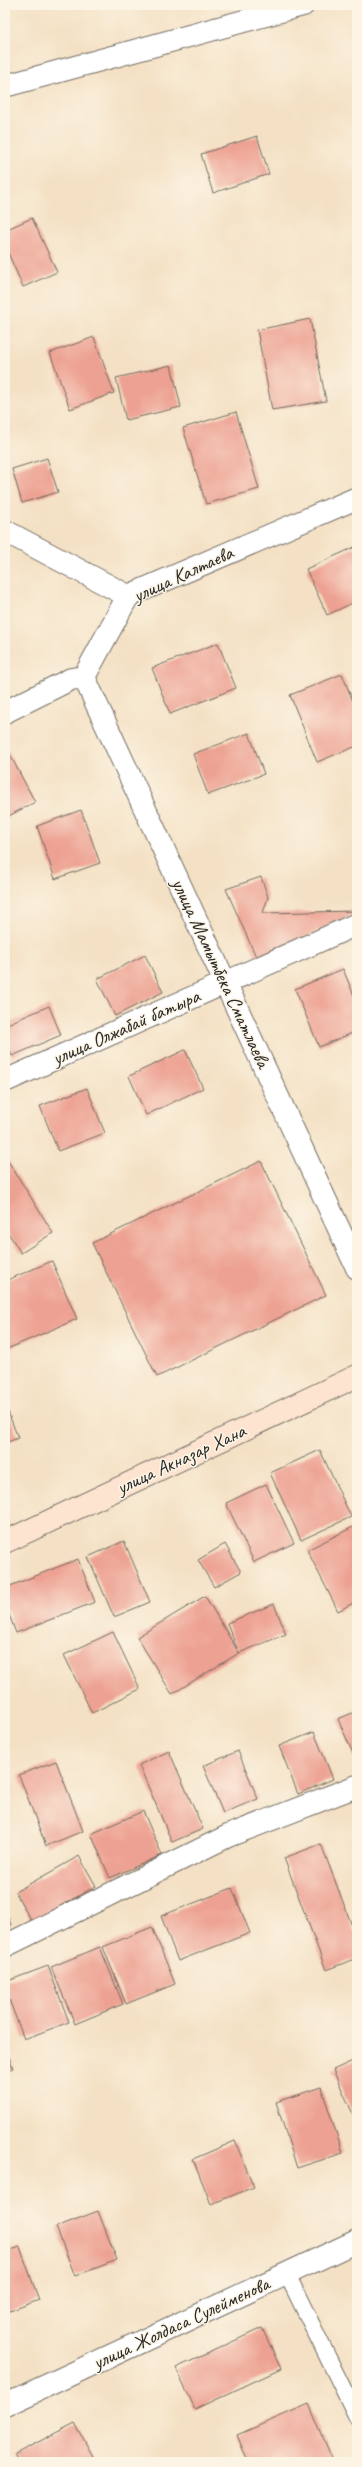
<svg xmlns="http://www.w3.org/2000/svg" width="362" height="2467" font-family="Caveat,sans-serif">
	<rect width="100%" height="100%" fill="#fcf5e5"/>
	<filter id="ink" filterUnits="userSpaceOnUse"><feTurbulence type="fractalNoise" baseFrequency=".025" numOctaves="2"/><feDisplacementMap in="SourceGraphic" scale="8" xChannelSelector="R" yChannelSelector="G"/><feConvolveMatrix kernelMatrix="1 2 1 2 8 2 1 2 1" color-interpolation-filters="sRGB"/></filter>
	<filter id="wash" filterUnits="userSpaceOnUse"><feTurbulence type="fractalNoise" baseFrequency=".012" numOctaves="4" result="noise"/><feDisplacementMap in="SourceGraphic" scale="16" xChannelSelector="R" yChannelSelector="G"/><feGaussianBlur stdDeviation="0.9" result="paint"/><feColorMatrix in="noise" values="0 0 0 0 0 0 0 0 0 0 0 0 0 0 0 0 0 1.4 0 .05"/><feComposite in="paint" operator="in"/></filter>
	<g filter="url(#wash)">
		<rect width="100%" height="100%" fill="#f4e1c5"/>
		<g id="blocks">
			<g fill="#eda192">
				<polygon points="257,136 269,174 213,193 201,154"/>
				<polygon points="32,218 57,272 23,287 5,246 5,230"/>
				<polygon points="310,319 326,401 272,410 257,330"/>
				<polygon points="94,337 114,393 70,409 50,353"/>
				<polygon points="171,365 181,407 126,420 116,378"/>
				<polygon points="236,412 259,489 206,504 183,428"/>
				<polygon points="47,458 58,492 22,503 12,469"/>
				<polygon points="357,546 357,601 327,615 306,569"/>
				<polygon points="218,643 236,688 170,714 152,668"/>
				<polygon points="342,674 357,711 357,746 317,762 290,695"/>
				<polygon points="249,733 264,774 208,795 193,754"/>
				<polygon points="8,751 35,802 5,818 5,753"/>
				<polygon points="81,810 100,863 55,879 37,826"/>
				<polygon points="261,877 268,897 263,913 357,911 357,913 257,959 226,889"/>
				<polygon points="145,955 163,992 115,1016 97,979"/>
				<polygon points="343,969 357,1003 357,1031 319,1047 295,989"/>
				<polygon points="49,1006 61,1035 12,1056 5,1039 5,1025"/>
				<polygon points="185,1050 203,1088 146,1115 129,1076"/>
				<polygon points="87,1088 105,1133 58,1151 40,1106"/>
				<polygon points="5,1156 53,1233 21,1253 5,1228"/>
				<polygon points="261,1161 326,1295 157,1377 92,1243"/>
				<polygon points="52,1261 77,1319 7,1349 5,1345 5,1281"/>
				<polygon points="5,1404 18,1438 5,1443"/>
				<polygon points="320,1450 351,1517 301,1540 270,1473"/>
				<polygon points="266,1484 294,1543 254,1562 226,1503"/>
				<polygon points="357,1525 357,1601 338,1611 307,1550"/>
				<polygon points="124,1541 150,1602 114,1617 88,1557"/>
				<polygon points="225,1544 241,1572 214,1587 198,1560"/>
				<polygon points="78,1559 95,1602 16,1633 5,1604 5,1588"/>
				<polygon points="205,1596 239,1653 172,1694 137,1637"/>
				<polygon points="274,1604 286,1634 239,1653 227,1623"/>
				<polygon points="113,1632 140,1689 92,1713 64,1655"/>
				<polygon points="357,1711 357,1763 338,1719"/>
				<polygon points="314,1732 333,1779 298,1794 279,1746"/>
				<polygon points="169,1751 203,1829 172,1842 139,1765"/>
				<polygon points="238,1751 258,1799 223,1813 203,1766"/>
				<polygon points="56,1761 83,1831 46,1846 19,1775"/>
				<polygon points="143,1811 162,1855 110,1878 91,1834"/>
				<polygon points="321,1844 357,1939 357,1958 326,1970 284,1858"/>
				<polygon points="79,1856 96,1886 32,1922 15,1892"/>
				<polygon points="232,1888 250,1933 178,1961 161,1916"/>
				<polygon points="5,1910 11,1925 5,1927"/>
				<polygon points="152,1927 175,1984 126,2004 103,1947"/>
				<polygon points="100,1947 123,2004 75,2024 51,1967"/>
				<polygon points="48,1966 69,2022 24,2039 5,1989 5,1982"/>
				<polygon points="5,2046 13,2068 5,2071"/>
				<polygon points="357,2059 357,2123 333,2070"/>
				<polygon points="321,2087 343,2153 297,2168 276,2102"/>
				<polygon points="235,2141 254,2187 211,2204 193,2159"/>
				<polygon points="98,2211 117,2260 75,2276 56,2227"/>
				<polygon points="20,2247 39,2300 5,2313 5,2252"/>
				<polygon points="262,2328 281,2369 195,2409 176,2368"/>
				<polygon points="309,2404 333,2461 248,2462 237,2435"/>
				<polygon points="75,2423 96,2462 19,2462 15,2454"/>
			</g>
		</g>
	</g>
	<g filter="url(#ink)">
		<use href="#blocks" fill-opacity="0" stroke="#716b61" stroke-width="1"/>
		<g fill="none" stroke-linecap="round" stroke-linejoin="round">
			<defs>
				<polyline id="service" points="287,2274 357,2417"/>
				<g id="minor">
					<polyline points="5,86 303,5"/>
					<polyline points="5,531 128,596"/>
					<polyline points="84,677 357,1268"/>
					<polyline points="5,712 71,679 84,677 128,596 357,498"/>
					<polyline points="5,1081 357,924"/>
					<polyline points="5,1946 228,1836 357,1786"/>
					<polyline points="5,2405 357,2241"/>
				</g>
				<polyline id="secondary" points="5,1542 357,1376"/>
			</defs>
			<use href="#service" stroke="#716b61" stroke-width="18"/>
			<use href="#minor" stroke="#716b61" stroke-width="24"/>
			<use href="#secondary" stroke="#716b61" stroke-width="24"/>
			<use href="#service" stroke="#fff" stroke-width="16"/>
			<use href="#minor" stroke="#fff" stroke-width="22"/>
			<use href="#secondary" stroke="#fde4d1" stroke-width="22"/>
		</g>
	</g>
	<g text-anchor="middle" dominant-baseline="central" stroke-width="3" stroke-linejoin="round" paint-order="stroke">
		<g font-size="20" fill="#2b2b2b" stroke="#fcf5e5">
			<text transform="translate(183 574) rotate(-25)">улица Калтаева</text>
			<text transform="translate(221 973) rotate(65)">улица Мамытбека Сматлаева</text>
			<text transform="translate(126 1027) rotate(-24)">улица Олжабай батыра</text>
			<text transform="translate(181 1459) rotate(-25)">улица Акназар Хана</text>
			<text transform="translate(181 2323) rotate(-25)">улица Жолдаса Сулейменова</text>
		</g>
	</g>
	<rect width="362" height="2467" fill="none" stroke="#fcf5e5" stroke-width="20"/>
</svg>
